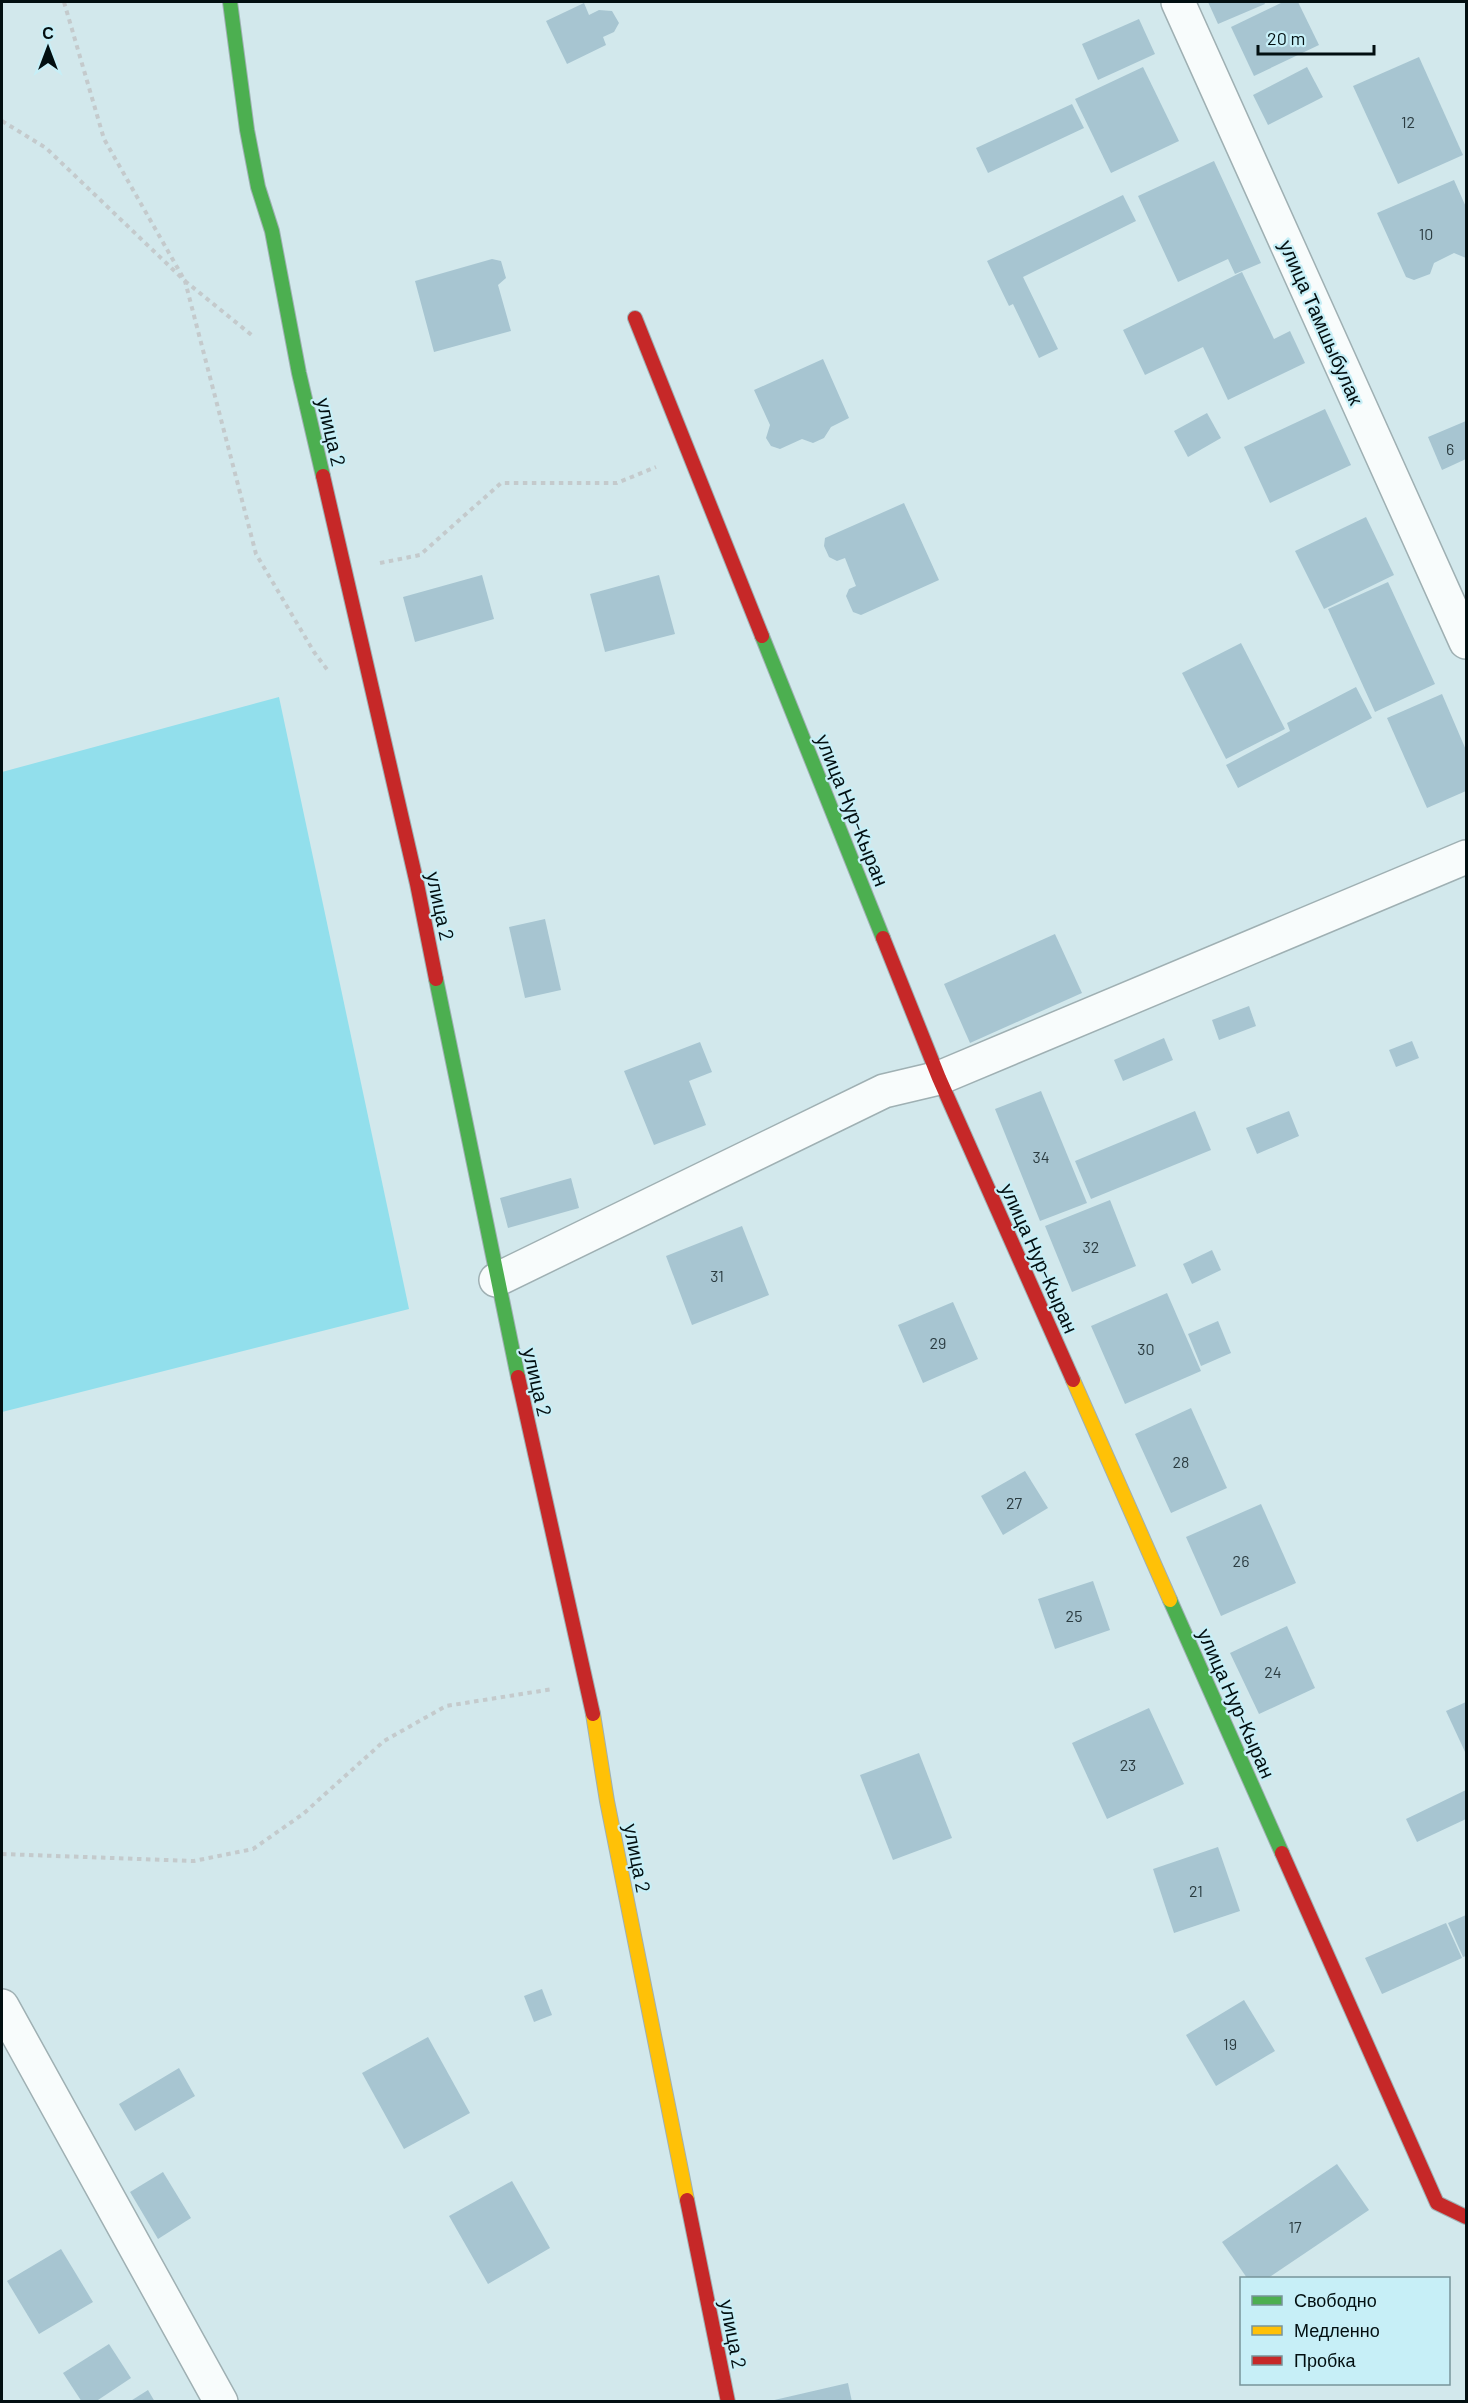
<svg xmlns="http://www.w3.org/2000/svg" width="1468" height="2403" font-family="Barlow,sans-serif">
	<rect width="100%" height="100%" fill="#d2e8ec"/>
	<polygon fill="#92dfec" points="279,697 409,1309 2,1412 2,772"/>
	<g fill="#a7c5d1">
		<polygon points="1208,2 1264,2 1265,4 1218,24"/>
		<polygon points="1283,2 1298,2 1319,45 1254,76 1231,27"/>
		<polygon points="584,3 589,15 599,10 612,11 619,23 614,32 603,37 606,45 567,64 546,21"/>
		<polygon points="1139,19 1155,54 1098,80 1082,44"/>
		<polygon points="1419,57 1463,155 1398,184 1353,86"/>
		<polygon points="1143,67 1179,141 1111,173 1075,99"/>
		<polygon points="1307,67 1323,97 1268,125 1253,95"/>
		<polygon points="1072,104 1084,128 988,173 976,148"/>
		<polygon points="1214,161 1261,263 1235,274 1228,259 1178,282 1138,196"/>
		<polygon points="1454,180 1466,207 1466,258 1454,253 1434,263 1430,274 1414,280 1406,277 1377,213"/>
		<polygon points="1123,195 1136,221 1023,277 1058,349 1039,358 1013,304 1009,306 987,261"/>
		<polygon points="492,259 501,261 506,278 498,285 511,331 434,352 415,281"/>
		<polygon points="1242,272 1274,339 1290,331 1305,363 1228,400 1203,347 1145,375 1123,330"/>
		<polygon points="823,359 849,418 831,427 824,438 813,443 802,439 780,449 771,446 766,438 770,425 754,390"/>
		<polygon points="1325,409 1351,465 1270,503 1244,447"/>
		<polygon points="1207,413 1221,438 1188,457 1174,431"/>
		<polygon points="1466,421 1466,459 1442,470 1428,437"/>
		<polygon points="904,503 939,580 861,615 853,612 846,596 849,589 856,586 845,558 837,561 829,557 824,546 825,538"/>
		<polygon points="1366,517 1394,575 1324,609 1295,551"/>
		<polygon points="482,575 494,619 415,642 403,597"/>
		<polygon points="659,575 675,634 605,652 590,594"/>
		<polygon points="1388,582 1435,684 1375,712 1328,609"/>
		<polygon points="1241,643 1285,729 1226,759 1182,673"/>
		<polygon points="1356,687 1372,718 1238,788 1226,765 1290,731 1287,723"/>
		<polygon points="1442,694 1466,750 1466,791 1427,808 1387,718"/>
		<polygon points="545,919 561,990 525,998 509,927"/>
		<polygon points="1055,934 1082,993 970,1043 944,984"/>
		<polygon points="1249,1006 1256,1026 1219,1040 1212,1020"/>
		<polygon points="1164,1038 1173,1060 1123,1081 1114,1060"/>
		<polygon points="1412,1041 1419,1058 1396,1067 1389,1050"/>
		<polygon points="700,1042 712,1072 689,1081 706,1125 654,1145 624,1071"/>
		<polygon points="1041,1091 1087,1203 1040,1221 995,1109"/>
		<polygon points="1195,1111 1211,1150 1091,1199 1075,1161"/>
		<polygon points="1289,1111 1299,1136 1257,1154 1246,1128"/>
		<polygon points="571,1178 579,1208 508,1228 500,1198"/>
		<polygon points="1110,1200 1136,1266 1072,1292 1045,1226"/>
		<polygon points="742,1226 769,1295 692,1325 666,1256"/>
		<polygon points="1212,1250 1221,1270 1192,1284 1183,1264"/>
		<polygon points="1167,1293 1201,1371 1125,1404 1091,1326"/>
		<polygon points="953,1302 978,1359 923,1383 898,1325"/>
		<polygon points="1218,1321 1231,1353 1201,1366 1188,1334"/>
		<polygon points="1191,1408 1227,1488 1171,1513 1135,1434"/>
		<polygon points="1025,1471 1048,1508 1003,1535 981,1496"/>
		<polygon points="1261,1504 1296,1583 1221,1616 1186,1537"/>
		<polygon points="1093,1581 1110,1630 1055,1649 1038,1599"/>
		<polygon points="1287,1626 1315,1688 1259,1714 1230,1653"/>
		<polygon points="1466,1702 1466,1754 1446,1711"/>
		<polygon points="1149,1708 1184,1784 1107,1819 1072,1743"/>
		<polygon points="919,1753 952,1838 893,1860 860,1775"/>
		<polygon points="1466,1790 1466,1819 1417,1842 1406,1819"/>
		<polygon points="1218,1847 1240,1911 1174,1933 1153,1869"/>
		<polygon points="1466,1915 1466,1956 1463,1957 1448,1923"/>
		<polygon points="1446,1923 1462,1958 1382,1994 1365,1958"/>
		<polygon points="542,1989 552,2015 534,2022 524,1996"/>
		<polygon points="1244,2000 1275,2051 1216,2086 1186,2035"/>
		<polygon points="428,2037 470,2113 404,2149 362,2073"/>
		<polygon points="179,2068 195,2096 135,2131 119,2104"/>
		<polygon points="1337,2164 1369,2210 1268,2278 1247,2278 1222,2242"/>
		<polygon points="163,2172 191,2218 158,2239 130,2192"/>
		<polygon points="512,2181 550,2248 488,2284 449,2216"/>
		<polygon points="61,2249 93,2302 39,2334 7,2281"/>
		<polygon points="109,2344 131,2378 95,2402 82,2402 63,2373"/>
		<polygon points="848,2383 852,2402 770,2402 770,2401"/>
		<polygon points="148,2390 155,2402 129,2402"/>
	</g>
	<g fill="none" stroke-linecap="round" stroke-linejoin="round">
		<defs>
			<g id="street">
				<polyline points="1178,2 1466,642"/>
				<polyline points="496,1280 884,1091 939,1078 1466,857"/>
				<polyline points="2,2006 221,2402"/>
			</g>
			<g id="fast">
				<polyline points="230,2 247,130 258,187 272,231 299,373 323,476"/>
				<polyline points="762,636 883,938"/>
				<polyline points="436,979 518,1377"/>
				<polyline points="1170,1600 1282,1853"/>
			</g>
			<g id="slow">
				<polyline points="1073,1380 1170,1600"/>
				<polyline points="593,1714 607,1801 687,2200"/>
			</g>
			<g id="jam">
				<polyline points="635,318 762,636"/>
				<polyline points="323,476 417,884 436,979"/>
				<polyline points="883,938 939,1078 1073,1380"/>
				<polyline points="518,1377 593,1714"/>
				<polyline points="1282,1853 1437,2203 1466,2217"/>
				<polyline points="687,2200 728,2402"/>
			</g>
		</defs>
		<use href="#street" stroke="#9fb0b3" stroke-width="36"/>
		<use href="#fast" stroke="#9fb0b3" stroke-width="16"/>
		<use href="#slow" stroke="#9fb0b3" stroke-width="16"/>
		<use href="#jam" stroke="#9fb0b3" stroke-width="16"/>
		<g stroke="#c4cacc" stroke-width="4" stroke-dasharray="4.5 4.5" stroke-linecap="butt">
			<polyline points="64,2 104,139 185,281 254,337"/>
			<polyline points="2,121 46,148 185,281 256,554 314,652 329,672"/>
			<polyline points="380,563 420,555 501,483 617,483 656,467"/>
			<polyline points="2,1854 194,1861 253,1849 303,1814 384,1741 446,1706 553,1689"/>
		</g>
		<use href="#street" stroke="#f8fcfc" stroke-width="33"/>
		<use href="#fast" stroke="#4caf50" stroke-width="14"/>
		<use href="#slow" stroke="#ffc107" stroke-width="14"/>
		<use href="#jam" stroke="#c62828" stroke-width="14"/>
	</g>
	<g text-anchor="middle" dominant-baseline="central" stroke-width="4.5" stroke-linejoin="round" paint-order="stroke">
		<g font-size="16" fill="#2b3c41">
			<text x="1408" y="121">12</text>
			<text x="1426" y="233">10</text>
			<text x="1450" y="448">6</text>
			<text x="1041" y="1156">34</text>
			<text x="1091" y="1246">32</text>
			<text x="717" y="1275">31</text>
			<text x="938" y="1342">29</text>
			<text x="1146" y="1348">30</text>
			<text x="1181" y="1461">28</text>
			<text x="1014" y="1502">27</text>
			<text x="1241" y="1560">26</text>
			<text x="1074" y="1615">25</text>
			<text x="1273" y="1671">24</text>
			<text x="1128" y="1764">23</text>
			<text x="1196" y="1890">21</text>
			<text x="1230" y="2043">19</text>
			<text x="1295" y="2226">17</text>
		</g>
		<g font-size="20" fill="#020f11" stroke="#c7eff7">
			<text transform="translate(1322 322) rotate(66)">улица Тамшыбулак</text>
			<text transform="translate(332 432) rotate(77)">улица 2</text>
			<text transform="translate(853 810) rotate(68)">улица Нур-Кыран</text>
			<text transform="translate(441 906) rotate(78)">улица 2</text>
			<text transform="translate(1040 1258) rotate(66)">улица Нур-Кыран</text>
			<text transform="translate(538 1382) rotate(77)">улица 2</text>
			<text transform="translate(1237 1703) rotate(66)">улица Нур-Кыран</text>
			<text transform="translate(638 1858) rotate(79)">улица 2</text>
			<text transform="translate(734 2334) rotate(79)">улица 2</text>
		</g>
	</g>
	<rect width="1468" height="2403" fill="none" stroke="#020f11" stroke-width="6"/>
	<rect x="1240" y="2277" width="210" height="108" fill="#c7eff7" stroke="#78959b" stroke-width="1.5"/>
	<rect x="1252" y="2296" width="30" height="9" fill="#4caf50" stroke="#78959b" stroke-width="1.5"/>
	<text x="1294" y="2307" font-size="18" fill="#020f11">Свободно</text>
	<rect x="1252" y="2326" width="30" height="9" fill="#ffc107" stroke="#78959b" stroke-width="1.5"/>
	<text x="1294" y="2337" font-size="18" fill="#020f11">Медленно</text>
	<rect x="1252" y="2356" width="30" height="9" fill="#c62828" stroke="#78959b" stroke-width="1.5"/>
	<text x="1294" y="2367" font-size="18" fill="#020f11">Пробка</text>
	<g transform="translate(48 48)" stroke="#c7eff7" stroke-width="4.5" paint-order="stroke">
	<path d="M0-4.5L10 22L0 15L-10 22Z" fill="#020f11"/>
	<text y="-9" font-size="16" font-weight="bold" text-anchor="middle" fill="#020f11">С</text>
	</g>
	<path d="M1258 45v9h116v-9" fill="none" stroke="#020f11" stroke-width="3"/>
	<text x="1267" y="45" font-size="18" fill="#020f11" stroke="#c7eff7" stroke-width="4.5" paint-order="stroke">20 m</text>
</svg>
